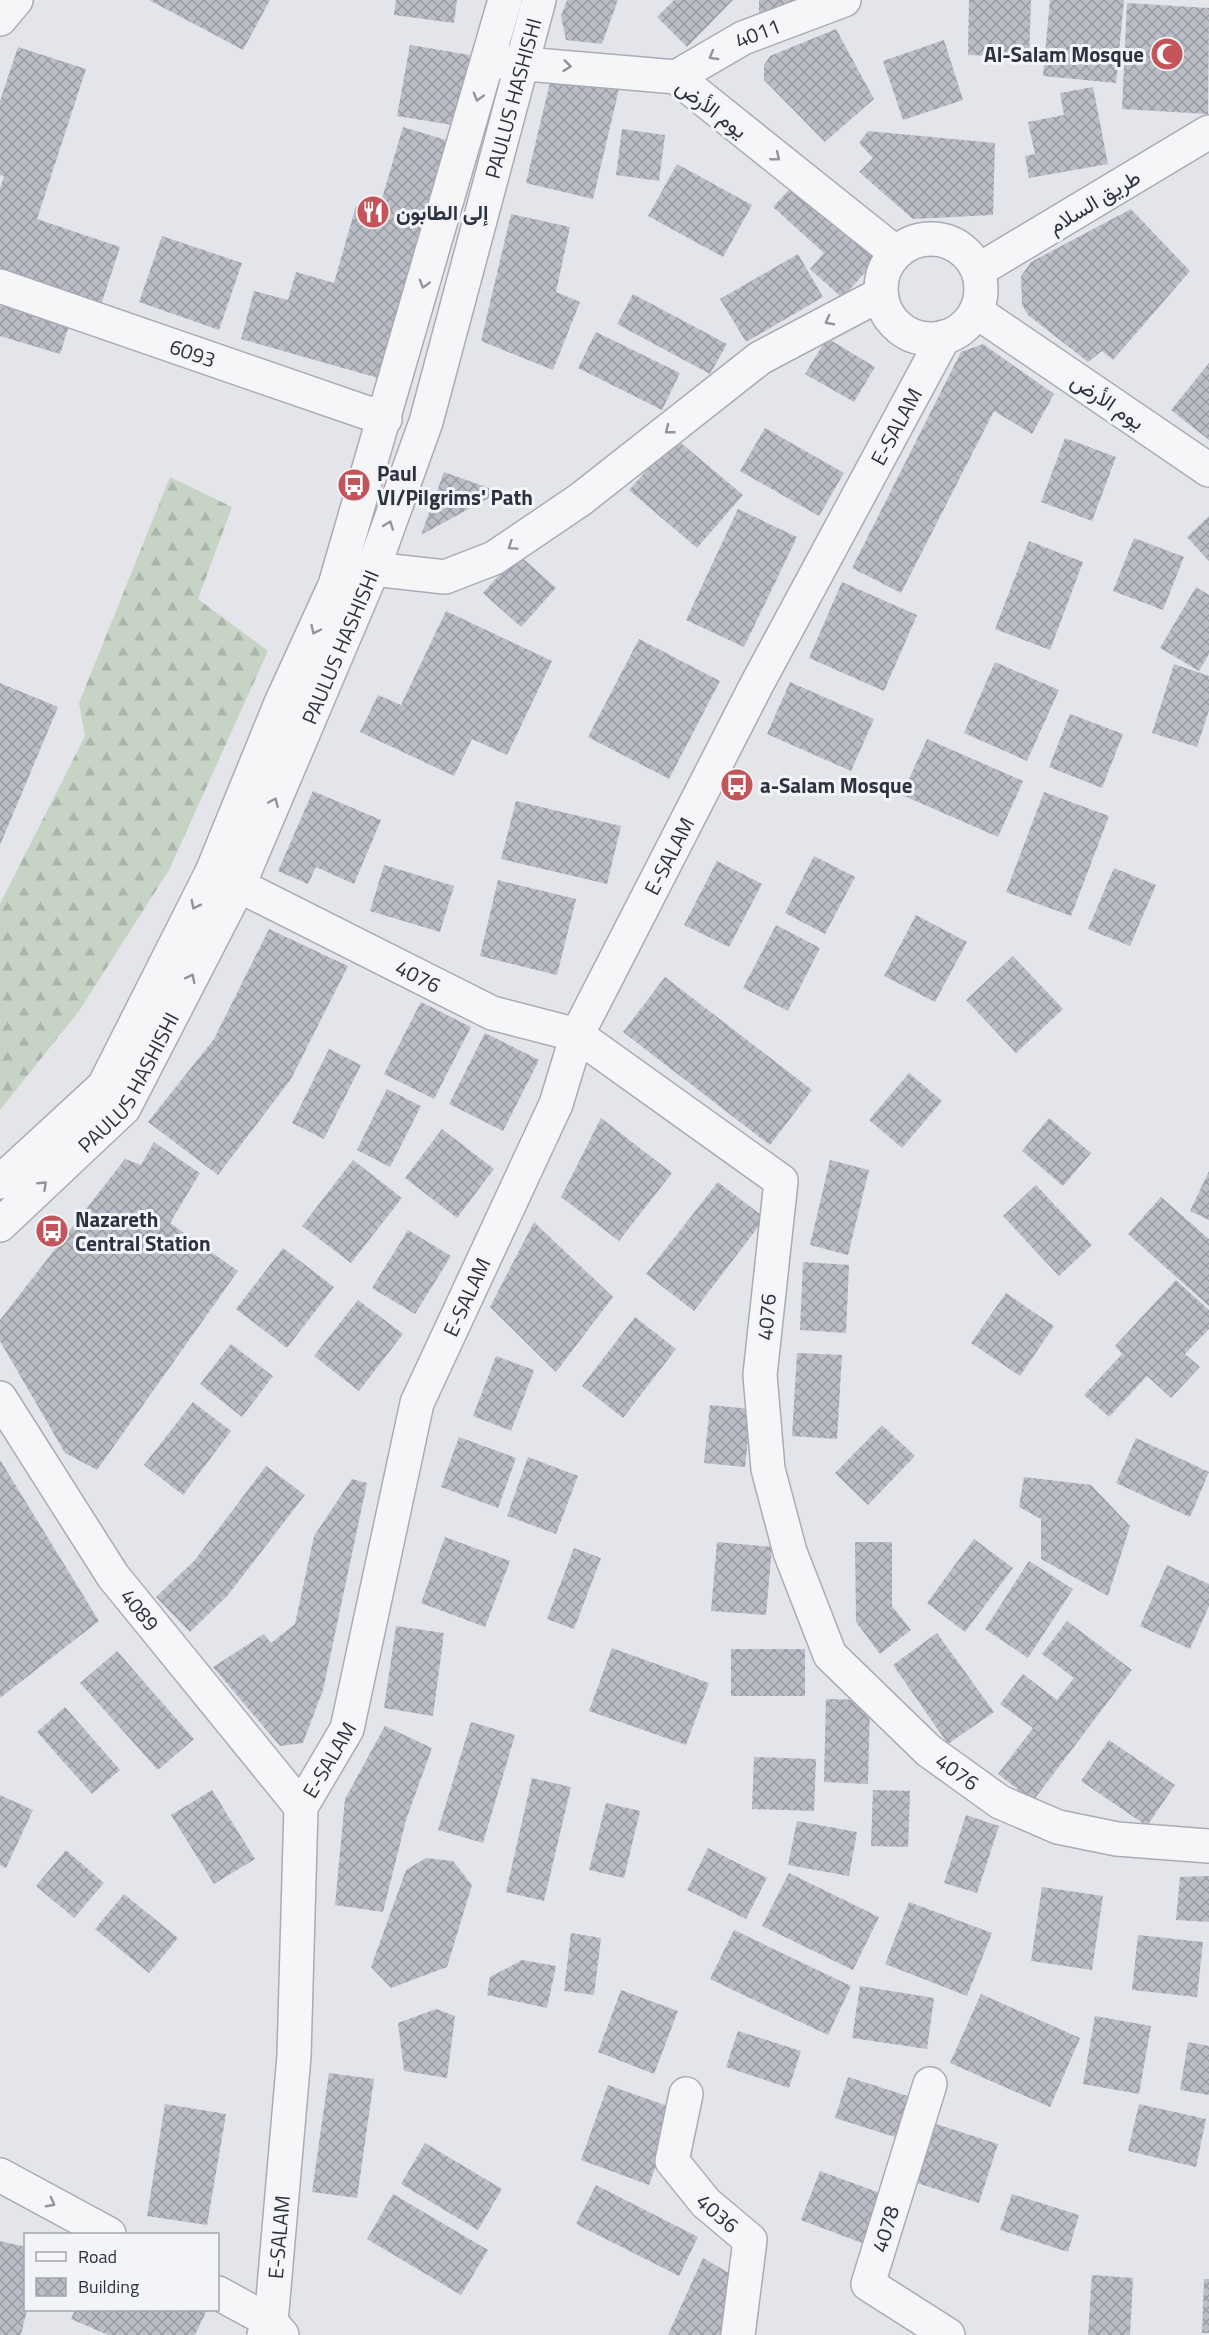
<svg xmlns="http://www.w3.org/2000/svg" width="1209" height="2335" font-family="'Titillium Web',Vazirmatn,sans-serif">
	<defs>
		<pattern id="forest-firs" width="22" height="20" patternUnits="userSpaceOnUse" patternTransform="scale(1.5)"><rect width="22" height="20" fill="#c7d3c5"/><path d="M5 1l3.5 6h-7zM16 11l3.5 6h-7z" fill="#abb6aa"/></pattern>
		<pattern id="building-cross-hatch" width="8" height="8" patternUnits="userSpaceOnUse" patternTransform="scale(1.5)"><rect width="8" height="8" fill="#bbbec6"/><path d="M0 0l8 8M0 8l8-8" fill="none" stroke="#989ba2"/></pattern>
	</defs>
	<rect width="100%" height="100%" fill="#e3e5ea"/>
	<polygon fill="url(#forest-firs)" points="170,477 232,507 198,599 268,651 169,870 79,1011 0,1110 0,904 85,736 79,703"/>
	<g fill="url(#building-cross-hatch)">
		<polygon points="149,0 270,0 243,50"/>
		<polygon points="396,0 457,0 454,23 394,15"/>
		<polygon points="567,0 618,0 602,44 566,40 561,16"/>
		<polygon points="674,0 733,0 687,47 657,17"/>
		<polygon points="759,0 801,0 791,9 759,13"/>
		<polygon points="969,0 1031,0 1029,57 968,55"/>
		<polygon points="1050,0 1124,0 1116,83 1043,76"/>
		<polygon points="1127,3 1209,8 1208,114 1122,109"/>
		<polygon points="836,29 874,99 825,142 764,80 764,65 770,56"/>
		<polygon points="944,40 963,100 903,120 883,61"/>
		<polygon points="410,45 470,55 458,126 397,116"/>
		<polygon points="18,47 86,69 37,219 120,247 101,305 0,272 0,189 4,176 0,175 0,101"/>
		<polygon points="552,74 619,89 593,199 526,183"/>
		<polygon points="1093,87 1108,164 1029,178 1025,156 1035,154 1028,122 1064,115 1060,93"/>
		<polygon points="403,127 446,140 378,378 241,339 254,291 288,300 296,272 334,283 356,206 378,212"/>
		<polygon points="622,129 665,135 659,181 616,175"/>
		<polygon points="868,131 995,143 993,215 913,219 859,172 873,158 859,143"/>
		<polygon points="677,164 752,205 723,257 648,216"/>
		<polygon points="796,182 879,257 842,298 810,269 824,253 773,207"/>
		<polygon points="1131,209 1190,271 1113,360 1102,351 1088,362 1028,315 1022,305 1021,276 1031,262"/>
		<polygon points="511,214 570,227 556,292 580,302 553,370 481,341"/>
		<polygon points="162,236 242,263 219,330 139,302"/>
		<polygon points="798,254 823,297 746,342 720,299"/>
		<polygon points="633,294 727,344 710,374 617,324"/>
		<polygon points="0,305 69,326 60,354 0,336"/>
		<polygon points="596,332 680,373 662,410 578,368"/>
		<polygon points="827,338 875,367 854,402 805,374"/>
		<polygon points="983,344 1054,394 1032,434 994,411 901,593 852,568 961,352"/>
		<polygon points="1209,363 1209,440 1171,410"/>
		<polygon points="765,428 844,473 819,516 740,471"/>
		<polygon points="675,438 743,495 697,548 629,490"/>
		<polygon points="1065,438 1116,457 1092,521 1041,502"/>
		<polygon points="444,472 500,492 421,535"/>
		<polygon points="738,509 797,537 744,647 686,620"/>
		<polygon points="1209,516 1209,561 1187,537"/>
		<polygon points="1134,538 1184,557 1163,610 1113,591"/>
		<polygon points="1029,541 1083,562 1050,650 995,629"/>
		<polygon points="518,554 556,588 521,627 483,593"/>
		<polygon points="842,582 917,615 884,691 809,658"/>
		<polygon points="1196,587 1209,595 1209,654 1199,671 1160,648"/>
		<polygon points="446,611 552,661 507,755 472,739 454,776 360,732 378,695 401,705"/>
		<polygon points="639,639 720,681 669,779 588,737"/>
		<polygon points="995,662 1059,690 1027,761 964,733"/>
		<polygon points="1174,664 1209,676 1209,710 1197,747 1152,733"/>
		<polygon points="790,682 874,719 851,771 767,734"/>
		<polygon points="0,683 58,707 0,845"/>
		<polygon points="1070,714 1123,734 1102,788 1049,767"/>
		<polygon points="927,739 1023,781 998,837 902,795"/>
		<polygon points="313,791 381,820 354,884 316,867 308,884 278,871"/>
		<polygon points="1044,792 1109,816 1071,916 1006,892"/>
		<polygon points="516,801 621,826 607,884 501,859"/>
		<polygon points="814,856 855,877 825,934 785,913"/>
		<polygon points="717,861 762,884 729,947 684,925"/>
		<polygon points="384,865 454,886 440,932 370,911"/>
		<polygon points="1114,868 1156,885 1130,946 1088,929"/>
		<polygon points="498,880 576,899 557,975 480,956"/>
		<polygon points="916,915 967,942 935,1002 884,976"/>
		<polygon points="776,925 820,948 788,1011 743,988"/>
		<polygon points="269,929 348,966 291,1079 218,1175 148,1122 214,1039"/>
		<polygon points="1013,956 1063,1009 1016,1053 966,1000"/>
		<polygon points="665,977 812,1090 770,1145 623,1032"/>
		<polygon points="421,1002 471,1027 434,1099 384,1074"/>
		<polygon points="485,1033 539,1060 503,1131 449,1104"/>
		<polygon points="329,1049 361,1065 324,1139 292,1123"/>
		<polygon points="909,1073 942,1101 902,1148 869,1120"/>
		<polygon points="387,1089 421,1106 390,1167 357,1150"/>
		<polygon points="601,1118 672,1173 619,1241 561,1197"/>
		<polygon points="1049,1118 1091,1153 1063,1186 1022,1151"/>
		<polygon points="442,1129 494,1169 457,1218 405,1178"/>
		<polygon points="154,1142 200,1173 170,1223 238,1271 97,1470 65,1453 0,1341 0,1320 125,1159 141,1165"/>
		<polygon points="353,1160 402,1198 351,1263 302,1226"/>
		<polygon points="830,1160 869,1170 848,1255 810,1245"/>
		<polygon points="1209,1171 1209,1220 1190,1211"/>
		<polygon points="718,1182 765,1218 694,1311 646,1274"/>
		<polygon points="1036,1185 1092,1245 1059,1276 1003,1216"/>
		<polygon points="1161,1197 1209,1239 1209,1306 1128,1234"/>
		<polygon points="534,1222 613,1297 556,1372 490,1307"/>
		<polygon points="408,1230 451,1256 415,1314 372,1288"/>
		<polygon points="283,1248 334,1287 287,1348 236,1309"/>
		<polygon points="803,1262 849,1265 846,1333 800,1330"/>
		<polygon points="1176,1280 1209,1310 1209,1329 1185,1354 1200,1367 1171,1398 1147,1376 1109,1417 1084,1395 1122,1354 1115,1346"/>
		<polygon points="1006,1293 1054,1326 1020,1376 971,1343"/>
		<polygon points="358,1300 403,1334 359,1391 314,1356"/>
		<polygon points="635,1317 676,1349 623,1418 582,1386"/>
		<polygon points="231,1344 273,1376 242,1417 200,1384"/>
		<polygon points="797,1353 842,1355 837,1439 792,1436"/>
		<polygon points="496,1356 534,1370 511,1431 473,1416"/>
		<polygon points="193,1402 231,1431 183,1495 144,1465"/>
		<polygon points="710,1405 751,1409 745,1467 704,1463"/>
		<polygon points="882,1425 915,1456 868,1505 835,1473"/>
		<polygon points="459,1437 516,1458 498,1508 441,1487"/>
		<polygon points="1136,1438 1209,1472 1190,1517 1116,1483"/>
		<polygon points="528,1457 578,1476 556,1534 507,1516"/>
		<polygon points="0,1460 99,1621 0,1698"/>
		<polygon points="266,1466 305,1495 228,1595 190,1632 156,1597 195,1560"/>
		<polygon points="1024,1477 1091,1485 1130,1526 1108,1596 1041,1559 1041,1519 1019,1507"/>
		<polygon points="352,1479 367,1483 323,1690 303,1743 280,1746 213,1667 264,1634 271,1643 295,1624 314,1536"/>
		<polygon points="445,1537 510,1561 485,1627 421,1603"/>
		<polygon points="974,1539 1013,1568 965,1632 927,1603"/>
		<polygon points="717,1542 772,1547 766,1615 711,1611"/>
		<polygon points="855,1542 892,1542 892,1606 911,1630 880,1654 856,1622"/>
		<polygon points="574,1548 601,1558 574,1629 547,1619"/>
		<polygon points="1029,1561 1073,1589 1028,1658 985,1629"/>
		<polygon points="1167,1565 1209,1584 1209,1606 1190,1649 1140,1626"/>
		<polygon points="1067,1621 1132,1670 1033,1801 998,1774 1033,1728 1000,1704 1023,1674 1057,1700 1074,1678 1042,1654"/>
		<polygon points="396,1626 444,1633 433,1716 384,1708"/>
		<polygon points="937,1633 994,1712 948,1744 893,1665"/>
		<polygon points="612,1648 709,1683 686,1745 589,1711"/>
		<rect x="731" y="1649" width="74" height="47"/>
		<polygon points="117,1651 194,1739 158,1770 80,1683"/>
		<polygon points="826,1699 870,1700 868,1784 824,1782"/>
		<polygon points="65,1707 120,1770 92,1794 37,1732"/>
		<polygon points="471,1722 515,1735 483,1843 438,1830"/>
		<polygon points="385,1726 432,1748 406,1820 383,1912 335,1905 345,1799"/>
		<polygon points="1109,1740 1175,1785 1147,1826 1081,1781"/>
		<polygon points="754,1757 816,1759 814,1811 752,1809"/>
		<polygon points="532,1778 571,1787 544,1901 506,1892"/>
		<polygon points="212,1790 255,1859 214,1884 171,1815"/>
		<polygon points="873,1790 910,1791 908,1847 871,1846"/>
		<polygon points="0,1795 33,1810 6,1868 0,1865"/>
		<polygon points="606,1803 640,1811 624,1878 589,1870"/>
		<polygon points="966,1815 999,1826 977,1893 944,1883"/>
		<polygon points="797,1821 857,1832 849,1876 788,1865"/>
		<polygon points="708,1848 767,1878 746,1919 687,1890"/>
		<polygon points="66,1850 104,1883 74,1918 36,1886"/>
		<polygon points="426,1858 453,1861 472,1885 447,1967 391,1988 371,1967 406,1870"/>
		<polygon points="789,1873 879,1917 853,1970 762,1926"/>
		<polygon points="1209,1876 1209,1922 1176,1920 1180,1877"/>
		<polygon points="1042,1887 1103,1896 1092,1970 1031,1961"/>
		<polygon points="124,1894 178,1938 149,1973 95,1929"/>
		<polygon points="909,1902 992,1933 967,1996 885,1964"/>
		<polygon points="734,1930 851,1986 828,2035 710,1979"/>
		<polygon points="571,1933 601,1938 594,1995 564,1991"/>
		<polygon points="1138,1935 1203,1942 1197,1997 1132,1990"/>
		<polygon points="522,1960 556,1966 547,2008 487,1995 490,1977"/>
		<polygon points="860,1986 934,1998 927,2049 852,2038"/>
		<polygon points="621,1990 678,2011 654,2074 598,2052"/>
		<polygon points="981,1994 1080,2038 1050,2107 950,2063"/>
		<polygon points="436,2009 455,2016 447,2078 404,2071 398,2023"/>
		<polygon points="1095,2016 1151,2026 1139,2094 1083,2084"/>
		<polygon points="738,2031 801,2051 789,2088 726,2067"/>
		<polygon points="1188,2042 1209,2046 1209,2095 1180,2090"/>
		<polygon points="329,2073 374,2079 357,2198 312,2192"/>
		<polygon points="848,2077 911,2097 898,2138 835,2118"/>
		<polygon points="608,2085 676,2109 649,2185 581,2160"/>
		<polygon points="165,2104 226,2114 207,2225 147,2216"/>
		<polygon points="1139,2104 1206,2119 1196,2167 1128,2151"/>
		<polygon points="933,2123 998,2144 979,2203 914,2182"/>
		<polygon points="425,2143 502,2189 478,2230 401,2184"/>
		<polygon points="820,2171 880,2193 862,2243 801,2220"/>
		<polygon points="596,2185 698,2237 679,2276 576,2224"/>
		<polygon points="393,2194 488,2250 461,2295 367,2239"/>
		<polygon points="1012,2194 1079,2215 1068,2252 1000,2230"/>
		<polygon points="0,2241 26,2247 27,2310 21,2335 0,2335"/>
		<polygon points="703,2258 729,2273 726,2335 668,2335"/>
		<polygon points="1092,2275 1133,2278 1130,2335 1088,2335"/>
		<polygon points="1204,2279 1209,2279 1209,2333 1202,2333"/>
		<polygon points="75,2310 207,2310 195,2335 108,2335 71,2319"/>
	</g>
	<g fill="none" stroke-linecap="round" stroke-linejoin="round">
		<defs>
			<g id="minor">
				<polyline points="0,19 16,0"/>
				<polyline points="502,62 676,77 896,253"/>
				<path id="s1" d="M 676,77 L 743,38 L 844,0"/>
				<circle cx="931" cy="289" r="50"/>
				<polyline points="979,270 1209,132"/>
				<path id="s2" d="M 0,286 L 385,419"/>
				<polyline points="977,312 1209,470"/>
				<polyline points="353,577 373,569 445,577 494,558 581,499 760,358 881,294"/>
				<path id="s3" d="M 212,872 L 492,1013 L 577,1035 L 781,1181 L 760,1375 L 768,1469 L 790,1552 L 830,1655 L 929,1751 L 1000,1802 L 1058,1827 L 1117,1839 L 1209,1846"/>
				<polyline points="0,1182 104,1086 212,872 281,703 335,585 505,0"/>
				<path id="s4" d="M 0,1225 L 124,1108 L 238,887 L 373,569 L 426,422 L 539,0"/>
				<path id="s5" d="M 0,1398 L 113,1576 L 301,1807"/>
				<polyline points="930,2084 868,2284 948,2335"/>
				<path id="s6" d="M 686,2094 L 672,2161 L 706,2203 L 750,2240 L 738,2335"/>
				<polyline points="0,2175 109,2234"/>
				<polyline points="218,2293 271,2322 282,2335"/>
				<path id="s7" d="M 264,2335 L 271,2322 L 294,2056 L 301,1807 L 347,1729 L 417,1403 L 556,1104 L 577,1035 L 757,684 L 944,337"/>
			</g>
		</defs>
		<use href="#minor" stroke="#a8acb4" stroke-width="36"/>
		<use href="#minor" stroke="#f6f6f9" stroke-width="33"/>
	</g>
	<defs><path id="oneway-chevron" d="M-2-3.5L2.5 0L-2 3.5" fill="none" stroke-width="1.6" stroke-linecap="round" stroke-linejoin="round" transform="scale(1.5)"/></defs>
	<g stroke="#91949d">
		<use href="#oneway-chevron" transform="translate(713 56) rotate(150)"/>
		<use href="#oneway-chevron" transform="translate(567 66) rotate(6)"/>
		<use href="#oneway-chevron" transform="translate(478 97) rotate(106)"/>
		<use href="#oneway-chevron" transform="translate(776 157) rotate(39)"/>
		<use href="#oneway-chevron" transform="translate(424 284) rotate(106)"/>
		<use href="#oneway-chevron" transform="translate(829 321) rotate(152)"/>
		<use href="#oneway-chevron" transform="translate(669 430) rotate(142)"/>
		<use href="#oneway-chevron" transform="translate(389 525) rotate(-70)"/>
		<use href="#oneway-chevron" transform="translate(512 546) rotate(146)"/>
		<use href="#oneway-chevron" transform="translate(315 630) rotate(115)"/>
		<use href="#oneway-chevron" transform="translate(274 802) rotate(-67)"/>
		<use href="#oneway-chevron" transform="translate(195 905) rotate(117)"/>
		<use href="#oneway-chevron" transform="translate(191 978) rotate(-63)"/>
		<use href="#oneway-chevron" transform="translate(43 1185) rotate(-43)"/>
		<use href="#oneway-chevron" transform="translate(51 2203) rotate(28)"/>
	</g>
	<defs>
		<symbol id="mosque-disc" viewBox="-11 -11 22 22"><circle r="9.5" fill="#c3545a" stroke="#f3f4f7"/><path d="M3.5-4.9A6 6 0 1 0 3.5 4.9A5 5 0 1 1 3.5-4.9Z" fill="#fff"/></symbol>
		<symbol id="restaurant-disc" viewBox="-11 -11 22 22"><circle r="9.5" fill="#c3545a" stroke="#f3f4f7"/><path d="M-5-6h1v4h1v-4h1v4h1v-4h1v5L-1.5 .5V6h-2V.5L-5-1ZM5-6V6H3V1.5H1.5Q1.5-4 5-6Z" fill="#fff"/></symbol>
		<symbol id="bus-disc" viewBox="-11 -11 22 22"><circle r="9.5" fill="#c3545a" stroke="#f3f4f7"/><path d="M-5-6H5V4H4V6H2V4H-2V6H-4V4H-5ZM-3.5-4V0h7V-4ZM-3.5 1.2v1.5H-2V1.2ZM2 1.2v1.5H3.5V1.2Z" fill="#fff"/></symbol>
	</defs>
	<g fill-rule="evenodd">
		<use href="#mosque-disc" x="1148" y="35" width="38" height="38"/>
		<use href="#restaurant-disc" x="354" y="193" width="38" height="38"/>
		<use href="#bus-disc" x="335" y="466" width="38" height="38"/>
		<use href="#bus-disc" x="718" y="766" width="38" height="38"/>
		<use href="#bus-disc" x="33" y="1212" width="38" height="38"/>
	</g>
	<g text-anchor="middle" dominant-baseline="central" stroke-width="6" stroke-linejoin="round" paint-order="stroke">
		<g font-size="21" fill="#2c3241" stroke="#f3f4f7">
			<text stroke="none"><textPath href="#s1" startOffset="93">4011</textPath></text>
			<text stroke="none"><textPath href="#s4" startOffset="1256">PAULUS HASHISHI</textPath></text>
			<text transform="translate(712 108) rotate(37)">يوم الأرض</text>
			<text transform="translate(1094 201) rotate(-31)">طريق السلام</text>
			<text stroke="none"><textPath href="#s2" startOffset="204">6093</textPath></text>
			<text transform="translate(1108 401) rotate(34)">يوم الأرض</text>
			<text stroke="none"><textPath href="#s7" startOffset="2044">E-SALAM</textPath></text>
			<text stroke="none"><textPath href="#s4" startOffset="680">PAULUS HASHISHI</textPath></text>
			<text stroke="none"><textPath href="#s7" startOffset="1558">E-SALAM</textPath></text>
			<text stroke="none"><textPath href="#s3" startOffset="231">4076</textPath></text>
			<text stroke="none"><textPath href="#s4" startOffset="194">PAULUS HASHISHI</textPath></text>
			<text stroke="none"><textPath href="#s7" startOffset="1072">E-SALAM</textPath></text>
			<text transform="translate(766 1317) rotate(-85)">4076</text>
			<text stroke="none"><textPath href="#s5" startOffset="254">4089</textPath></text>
			<text stroke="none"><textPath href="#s7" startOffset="586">E-SALAM</textPath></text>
			<text stroke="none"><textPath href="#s3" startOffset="1311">4076</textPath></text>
			<text stroke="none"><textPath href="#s6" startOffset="138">4036</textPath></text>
			<text transform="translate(885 2229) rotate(-73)">4078</text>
			<text stroke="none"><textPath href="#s7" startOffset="100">E-SALAM</textPath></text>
		</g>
		<g font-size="21" font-weight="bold" fill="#2c3241" stroke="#f3f4f7" text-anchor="start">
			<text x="1144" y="54" text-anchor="end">Al-Salam Mosque</text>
			<text x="396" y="212">إلى الطابون</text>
			<text x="377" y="473">Paul<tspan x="377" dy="24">VI/Pilgrims' Path</tspan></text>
			<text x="760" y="785">a-Salam Mosque</text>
			<text x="75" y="1219">Nazareth<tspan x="75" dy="24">Central Station</tspan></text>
		</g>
	</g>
	<rect x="24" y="2233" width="195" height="78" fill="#f3f4f7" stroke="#a3a6ae" stroke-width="1.5"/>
	<rect x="36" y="2252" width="30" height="9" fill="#f6f6f9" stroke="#a3a6ae" stroke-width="1.5"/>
	<text x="78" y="2263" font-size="18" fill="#2c3241">Road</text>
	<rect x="36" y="2278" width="30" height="18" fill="url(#building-cross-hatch)" stroke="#a3a6ae" stroke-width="1.5"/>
	<text x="78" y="2293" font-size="18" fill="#2c3241">Building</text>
</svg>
